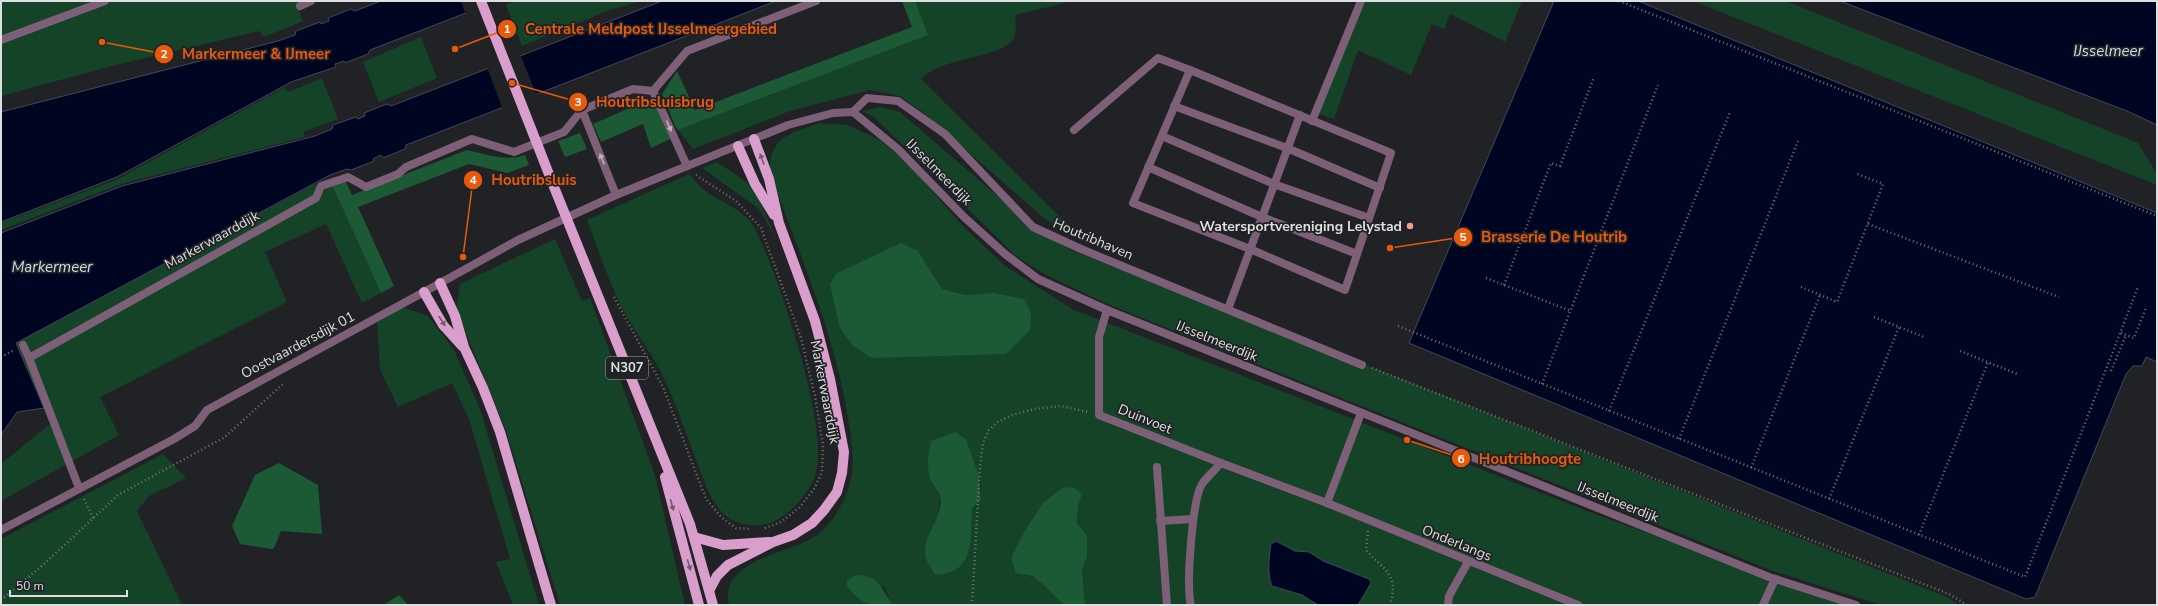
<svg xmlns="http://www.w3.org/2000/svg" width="2158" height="606" font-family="'Nunito Sans',sans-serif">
	<rect width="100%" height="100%" fill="#212225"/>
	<g fill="#154327" fill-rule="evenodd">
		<polygon points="1,1 302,1 296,3 303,21 264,37 259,31 112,66 1,96"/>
		<polygon points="514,1 641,1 610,10 522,46 506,5"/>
		<path d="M 915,1 L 1073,1 L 1015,15 C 1016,22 1017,32 1013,39 C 1002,58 941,57 921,79 L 1084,241 L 1045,219 L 924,113 L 900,96 L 870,90 L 790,111 L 693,149 L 678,130 L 927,35 Z"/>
		<polygon points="1363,1 1522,1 1505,42 1450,14 1444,29 1432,24 1411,75 1358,50 1334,119 1319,114"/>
		<polygon points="1693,1 1786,1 2138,143 2157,174 2157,185"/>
		<polygon points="421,37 437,78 379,102 363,62"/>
		<polygon points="322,78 338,119 303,132 305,137 121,184 1,230 1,223 118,179 285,87 288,92"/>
		<polygon points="882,107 900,112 1042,234 1073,251 1409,382 1944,596 1959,605 1881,605 1773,571 1105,303 1046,275 1016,256 874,117 862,111"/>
		<path d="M 819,123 L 847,125 L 880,140 L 906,161 L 961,224 L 1005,266 L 1072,309 L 1595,514 L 1849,605 L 1358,605 L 1363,598 L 1369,579 L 1323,561 L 1310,552 L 1295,551 L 1270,561 L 1270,582 L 1272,586 L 1302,595 L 1318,605 L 1085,605 L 1082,569 L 1087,557 L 1087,536 L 1077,523 L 1078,507 L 1082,494 L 1042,504 L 1024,532 L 1011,558 L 1027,576 C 1041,576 1055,596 1064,605 L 893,605 L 883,585 L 869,605 L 729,605 C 719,558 789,555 817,535 C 834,522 845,501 850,482 C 855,465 852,447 850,431 C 838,342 801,257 770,174 C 767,138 791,133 819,123 ZM 918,251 L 942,289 L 966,295 L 993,293 L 840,328 ZM 969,448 L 981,483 L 981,500 L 972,508 L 968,549 L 936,575 L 929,564 L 929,534 L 938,515 L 940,496 L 931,480 Z"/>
		<polygon points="717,162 748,183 759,200 778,242 759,209 702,168"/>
		<path d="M 689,174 C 694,179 698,185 703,189 C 720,203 744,208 755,229 C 779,276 826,418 817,468 C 813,490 791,515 770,523 C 753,528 732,525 720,510 C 710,499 705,482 699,468 C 687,436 676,403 661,372 C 648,347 629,324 617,298 C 606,273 597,246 587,220 Z"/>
		<polygon points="315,184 322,190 332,185 381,293 362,303 326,224 265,252 287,302 100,397 119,435 1,501 1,464 50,424 16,343"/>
		<polygon points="555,239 582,301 590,298 655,475 685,605 560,605 505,428 456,309 460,284"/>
		<polygon points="403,307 428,316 454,350 480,409 539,605 513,605 496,562 510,559 469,419 452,383 398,407 380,369 377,322"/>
		<polygon points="163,454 186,478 149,496 137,511 182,605 1,605 1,539"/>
	</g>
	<g fill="#1b5a35">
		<polygon points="902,1 915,1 928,35 678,130 675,126 662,94 677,71 695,110 912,27"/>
		<polygon points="652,98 670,139 651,148 643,124 601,142 593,124"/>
		<polygon points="580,133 587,149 565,157 558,141"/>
		<path d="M 467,150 C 486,154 506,162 525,155 L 529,165 L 507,173 L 469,164 L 358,207 L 394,286 L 381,293 L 332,185 L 345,180 L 352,195 Z"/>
		<polygon points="901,243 918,251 942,289 966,295 993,293 1024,299 1031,313 1030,330 1006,354 872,358 852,345 840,328 830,284 837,273"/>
		<path d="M 955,432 L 966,439 L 979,476 L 981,500 L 972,508 C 970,540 976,573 935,575 C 932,568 925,561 925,553 C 924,533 944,516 940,496 C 939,491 933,486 931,480 C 926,467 928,455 931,441 Z"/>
		<polygon points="279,463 318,485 322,534 281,531 274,548 271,549 240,544 232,526 255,475"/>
		<polygon points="1073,487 1082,494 1078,507 1077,523 1087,536 1087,557 1082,569 1085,605 1064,605 1044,585 1032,576 1016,573 1011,558 1024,532 1042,504 1062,488"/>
		<path d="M 855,575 C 879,575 881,588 893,605 C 870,605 862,606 847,586 L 847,581 Z"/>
		<polygon points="399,595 408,605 383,605"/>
	</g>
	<g fill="#000622" stroke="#43475b">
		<polygon points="381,1 497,1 370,50 368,54 345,63 344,61 335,64 336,67 291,82 117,177 1,222 1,112 278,41 295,35 296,31 320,22 321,24 329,21 328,18 351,9 355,11"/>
		<polygon points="662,1 776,1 406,145 405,149 383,158 381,155 373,159 374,161 351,170 347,169 330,175 16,343 44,408 17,412 1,435 1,233 122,186 315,136 332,129 333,125 356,117 358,119 365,116 364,113 387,104 391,106"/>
		<polygon points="1554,1 1638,1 2157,213 2157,362 2146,357 2142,366 2133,366 2126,374 2035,597 2026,599 1409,343"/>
		<polygon points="1840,1 2157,1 2157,125 2127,111"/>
		<path d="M 1276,541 L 1295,551 L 1309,552 L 1323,561 L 1369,579 L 1371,583 L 1358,605 L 1318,605 L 1302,595 L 1272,586 C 1267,575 1269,556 1271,544 Z"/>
	</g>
	<g fill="#212225">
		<polygon points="461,1 499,1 466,15"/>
		<polygon points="520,54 537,96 503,110 487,67"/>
	</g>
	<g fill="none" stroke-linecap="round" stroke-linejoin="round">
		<g stroke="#727376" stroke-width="2.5" stroke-dasharray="1 3" stroke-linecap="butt">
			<polyline points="1619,1 2157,216"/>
			<polyline points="696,175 736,201 761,228 801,338 815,396 823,445 822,472 814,489 799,508 781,522 763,529"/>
			<polyline points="1868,224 2059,297"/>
			<polyline points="1486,278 1571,311"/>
			<polyline points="1504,285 1551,163 1560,166 1594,77"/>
			<polyline points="1801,287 1837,302 1883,184 1855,173"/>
			<polyline points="614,297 663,387 706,499 722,518 736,528 750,529"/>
			<polyline points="1874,317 1924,337"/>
			<polyline points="1398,326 2025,577 2138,287"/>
			<polyline points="2121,333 2134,338 2146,308"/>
			<polyline points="1960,351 2017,374"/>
			<polyline points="1,357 14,350"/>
			<polyline points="1372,368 1949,594 1967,605"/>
			<polyline points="2111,371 2126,335"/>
			<polyline points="1542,384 1658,85"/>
			<polyline points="1609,411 1730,112"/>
			<polyline points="1679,439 1798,141"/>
			<polyline points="1751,468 1820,295"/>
			<polyline points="84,499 93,518"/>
			<polyline points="1829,499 1899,327"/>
			<path d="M 1368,531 L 1366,550 C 1382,569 1400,573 1390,605"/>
			<polyline points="1919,535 1988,362"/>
			<polyline points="1,600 43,565 118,495 225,437 284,383"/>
			<polyline points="972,605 980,467 983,443 989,430 998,422 1012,415 1035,409 1061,406 1088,412"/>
		</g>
		<g stroke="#7d6077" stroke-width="8">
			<polyline points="300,6 311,1"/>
			<polyline points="1,40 105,1"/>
			<polygon points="1190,70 1391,153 1345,290 1250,249 1133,203"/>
			<polyline points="653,91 687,51 816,1"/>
			<polyline points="653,91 687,166"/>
			<polyline points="1174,106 1287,148 1380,188"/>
			<polyline points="582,110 616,195"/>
			<polyline points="1312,121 1361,1"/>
			<polyline points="1074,130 1158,58 1190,70"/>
			<polyline points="1162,136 1274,184 1369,218"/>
			<polyline points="1148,167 1262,217 1357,254"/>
			<polyline points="1228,309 1300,115"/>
			<polyline points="23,345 29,358"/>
			<polyline points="79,488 29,358 316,198 321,186 348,177 366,187 398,174 406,167 472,139 514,152 564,132 582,110 633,89 653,91"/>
		</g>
		<g stroke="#7d6077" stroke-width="8">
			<polyline points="853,112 867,98 898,101 945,134 1033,227 1081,249 1362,365"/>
			<path d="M 1107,310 L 1099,337 L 1099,415 L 1221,463 C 1215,470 1207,477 1202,484 C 1192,500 1186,587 1191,605"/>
			<polyline points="1221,463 1327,503 1578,605"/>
			<polyline points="1157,467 1167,605"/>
			<polyline points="1327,503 1361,413"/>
			<polyline points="1160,521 1193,519"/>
			<polyline points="1,530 174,439 195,426 207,410 424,292"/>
			<polyline points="1448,605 1449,596 1468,562"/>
			<polyline points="1763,605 1775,579"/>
		</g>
		<polyline stroke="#7d6077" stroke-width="8" points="424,292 518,240 616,195 788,125 833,113 853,112 898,149 964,217 1005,254 1038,279 1107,310 1769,577 1856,605"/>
		<g stroke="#da9ecd" stroke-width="10">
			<polyline points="481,1 554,187 690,524 713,605"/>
			<polyline points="738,146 755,184 774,215"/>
			<polyline points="440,283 455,316 464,347 483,388 500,432 551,605"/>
			<polyline points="424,292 443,325 462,346"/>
			<polyline points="665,477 699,605"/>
			<polyline points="694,537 723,545 769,542"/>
			<polyline points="710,589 717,576 728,565 773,542 793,535 812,523 824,510 837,492 842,473 844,452 830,379 815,321 779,223 769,179 754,139"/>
		</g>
	</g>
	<defs><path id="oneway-solid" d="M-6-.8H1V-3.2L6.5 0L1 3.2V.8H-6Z"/></defs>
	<g fill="#bcb3bc">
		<use href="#oneway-solid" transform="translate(669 126) rotate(66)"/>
		<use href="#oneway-solid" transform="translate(602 159) rotate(-112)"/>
	</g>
	<g fill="#745a71">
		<use href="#oneway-solid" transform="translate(762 159) rotate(-110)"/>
		<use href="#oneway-solid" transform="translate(442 321) rotate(57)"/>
		<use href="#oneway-solid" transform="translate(672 505) rotate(75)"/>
		<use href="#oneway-solid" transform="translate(689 565) rotate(74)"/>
	</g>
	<circle fill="#f39f82" stroke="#212225" stroke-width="1.5" cx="1410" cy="226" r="4"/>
	<g text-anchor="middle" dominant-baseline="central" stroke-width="3.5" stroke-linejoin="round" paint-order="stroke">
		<rect fill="#212225" stroke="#a5a6a9" stroke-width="1" x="606" y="357" width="42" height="22" rx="3"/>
		<g font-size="13" font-weight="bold" fill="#dedfe1">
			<text x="627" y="368">N307</text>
		</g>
		<g font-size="14" fill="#dedfe1" stroke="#212225">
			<text transform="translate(939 172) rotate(45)">IJsselmeerdijk</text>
			<text transform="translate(1093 239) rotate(23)">Houtribhaven</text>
			<text transform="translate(212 240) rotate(-29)">Markerwaarddijk</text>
			<text transform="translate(1217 341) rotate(22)">IJsselmeerdijk</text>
			<text transform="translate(298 345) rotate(-28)">Oostvaardersdijk 01</text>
			<text transform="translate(825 392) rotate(79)">Markerwaarddijk</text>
			<text transform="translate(1145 419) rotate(22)">Duinvoet</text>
			<text transform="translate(1618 502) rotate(22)">IJsselmeerdijk</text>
			<text transform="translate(1457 543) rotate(22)">Onderlangs</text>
		</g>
		<g font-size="14" font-weight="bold" fill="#dedfe1" stroke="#212225" text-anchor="end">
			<text x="1402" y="226">Watersportvereniging Lelystad</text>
		</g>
		<g font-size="15" font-style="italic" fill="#cedced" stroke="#212225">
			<text x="2108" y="51">IJsselmeer</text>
			<text x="52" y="267">Markermeer</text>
		</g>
	</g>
	<path fill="none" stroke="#e8590c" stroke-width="1.5" d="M455 49L507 29M102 42L164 54M512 83L578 102M463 257L473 180M1390 248L1463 237M1407 440L1461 458"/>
	<g fill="#e8590c" stroke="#212225" stroke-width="1.5">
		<circle cx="455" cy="49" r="4"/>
		<circle cx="102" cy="42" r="4"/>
		<circle cx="512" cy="83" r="4"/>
		<circle cx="463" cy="257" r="4"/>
		<circle cx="1390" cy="248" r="4"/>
		<circle cx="1407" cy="440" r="4"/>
		<circle cx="507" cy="29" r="10"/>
		<circle cx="164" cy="54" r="10"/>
		<circle cx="578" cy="102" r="10"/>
		<circle cx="473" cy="180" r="10"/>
		<circle cx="1463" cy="237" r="10"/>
		<circle cx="1461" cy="458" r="10"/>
	</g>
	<g font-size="12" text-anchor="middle" font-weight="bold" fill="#fff">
		<text x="507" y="33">1</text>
		<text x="164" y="58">2</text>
		<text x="578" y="106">3</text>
		<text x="473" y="184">4</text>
		<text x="1463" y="241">5</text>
		<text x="1461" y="463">6</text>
	</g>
	<g font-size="15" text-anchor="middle" font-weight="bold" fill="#e8590c" stroke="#212225" stroke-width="3.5" stroke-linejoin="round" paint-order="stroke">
		<text x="651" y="34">Centrale Meldpost IJsselmeergebied</text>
		<text x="256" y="59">Markermeer &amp; IJmeer</text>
		<text x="655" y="107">Houtribsluisbrug</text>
		<text x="534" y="185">Houtribsluis</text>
		<text x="1554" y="242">Brasserie De Houtrib</text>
		<text x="1530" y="464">Houtribhoogte</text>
	</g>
	<rect width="2158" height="606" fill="none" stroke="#dedfe1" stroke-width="4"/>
	<path d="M10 590v6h117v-6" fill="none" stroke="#dedfe1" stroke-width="2"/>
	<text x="16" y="590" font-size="12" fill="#dedfe1" stroke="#212225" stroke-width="3" paint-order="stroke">50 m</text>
</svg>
